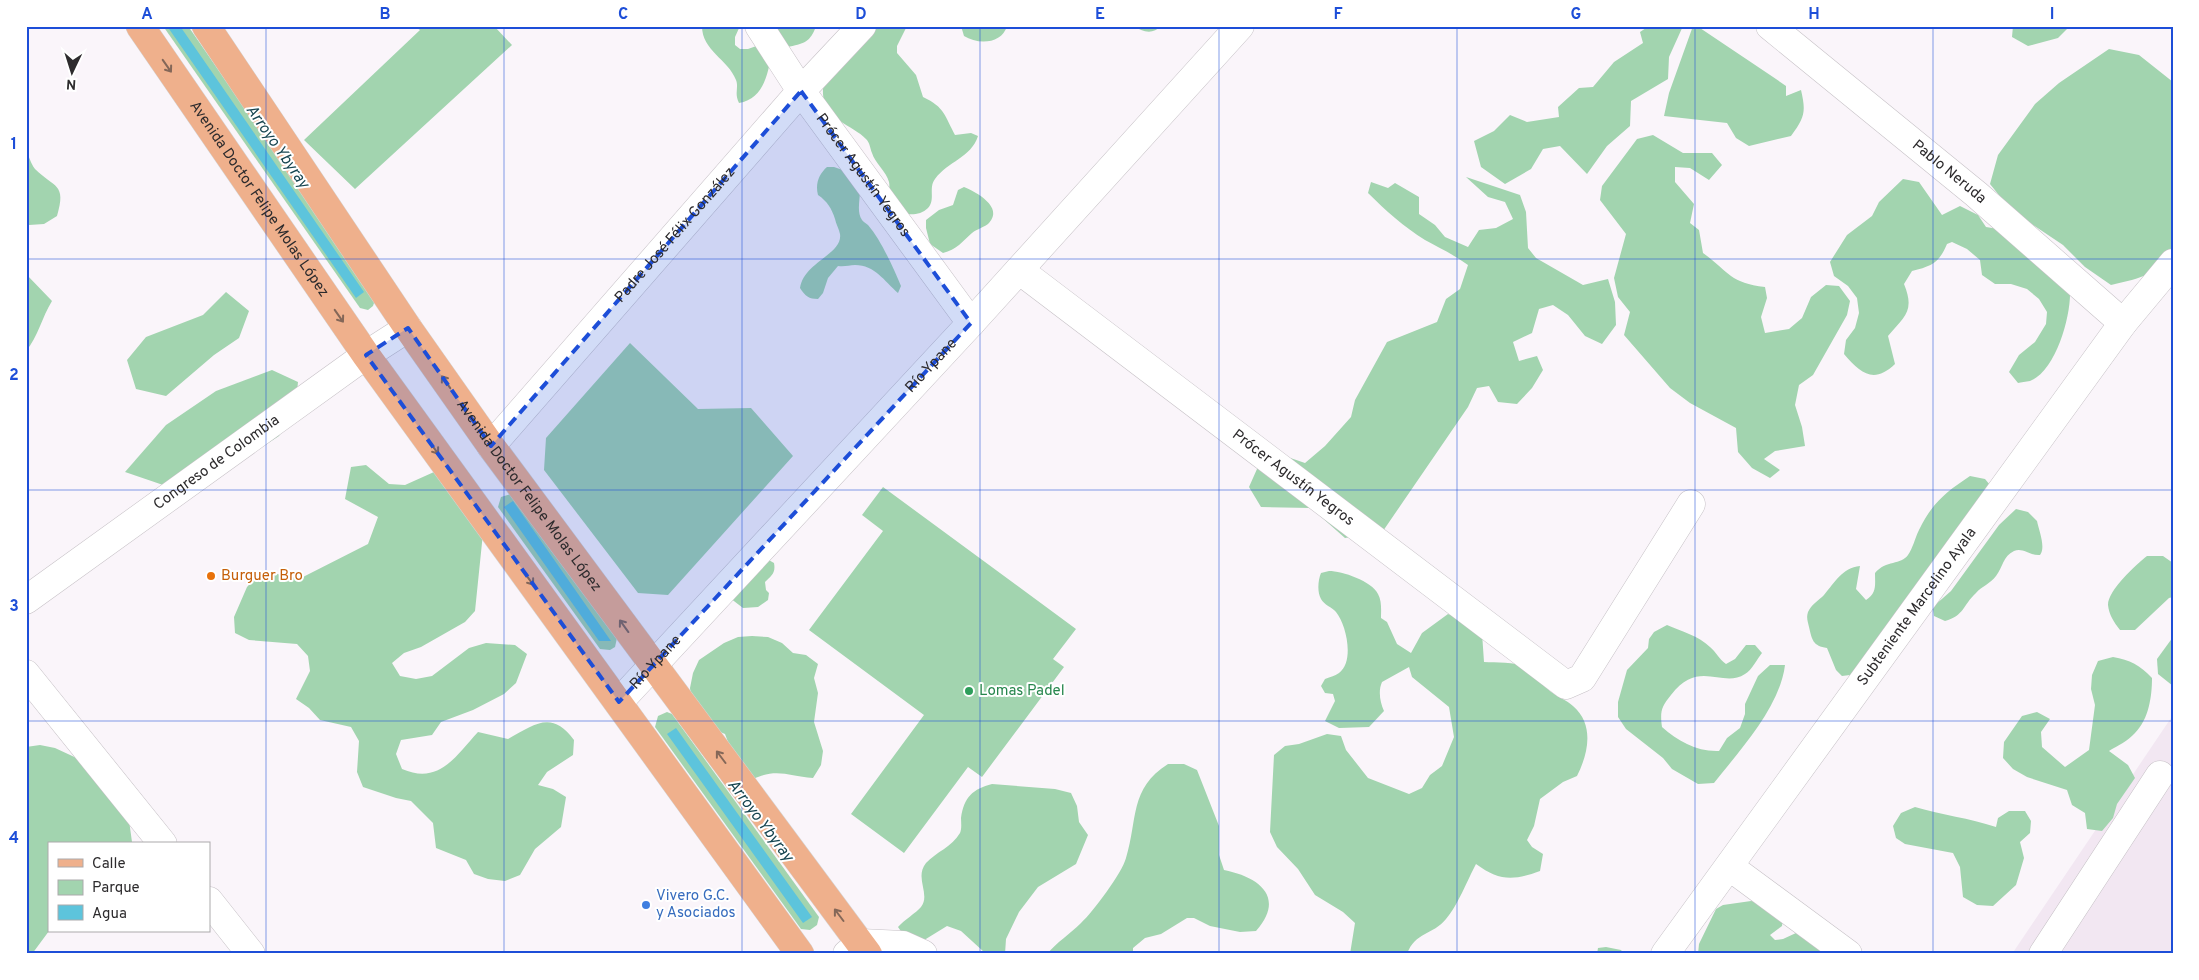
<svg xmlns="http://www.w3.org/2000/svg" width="2199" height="980" font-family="Overpass,sans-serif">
	<rect width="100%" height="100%" fill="#faf5fa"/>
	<polygon fill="#f2e7f2" points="2173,715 2173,954 2012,954"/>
	<g fill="#a2d4af">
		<polygon points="163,26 188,26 376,297 373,306 368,310 360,308"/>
		<polygon points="414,26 494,26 512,45 355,189 304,140 420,30"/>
		<path d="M 702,26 L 740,26 L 735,37 L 735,45 L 740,49 L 748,49 L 762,44 L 772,52 C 768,73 764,99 739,103 C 734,93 739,88 736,80 C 728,59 702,51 702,26 Z"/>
		<path d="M 768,26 L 816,26 C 811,42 803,44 787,47 Z"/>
		<path d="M 847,26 L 907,26 L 897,46 L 897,53 L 916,75 L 923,97 C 945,107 945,117 955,135 L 971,133 L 978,136 C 971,158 948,161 935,179 C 928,188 936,200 928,208 C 922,214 914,215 906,214 L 888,197 C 889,193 890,186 889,182 C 886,171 875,163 872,153 C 870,148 870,143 866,139 C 853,125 824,120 823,94 C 822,75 839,45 847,26 Z"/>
		<path d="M 961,26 L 1007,26 C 1002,44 978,45 964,36 Z"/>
		<path d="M 1134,26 L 1161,26 C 1153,35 1142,32 1134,26 Z"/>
		<polygon points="1649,26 1683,26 1669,57 1668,79 1631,101 1630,126 1607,146 1587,174 1560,146 1543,149 1531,169 1505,184 1481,167 1474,141 1494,131 1510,115 1527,122 1559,117 1558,107 1579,88 1593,87 1614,62 1643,43 1640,32"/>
		<path d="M 1693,26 L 1697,26 L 1776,79 L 1786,86 L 1786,96 L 1801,90 C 1806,112 1805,117 1791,136 L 1749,146 L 1736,138 L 1727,123 L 1664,116 L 1669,93 Z"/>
		<polygon points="2013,26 2070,26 2058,38 2028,46 2012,37"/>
		<path d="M 2109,49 L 2139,55 L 2173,82 L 2173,256 C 2157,275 2133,280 2111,285 L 2085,267 L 2063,245 L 2011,210 L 1990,184 L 1998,155 L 2035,104 L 2059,83 Z"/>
		<path d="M 1653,135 L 1683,153 L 1712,153 L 1722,165 L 1709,180 L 1690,168 L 1675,167 L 1675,182 L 1694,204 L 1690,223 L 1699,230 L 1703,253 C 1729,272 1730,283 1765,287 L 1767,298 L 1761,317 L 1765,333 L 1789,329 L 1802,318 L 1811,297 L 1826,285 L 1839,286 L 1850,301 L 1847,315 L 1813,375 L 1799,385 L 1795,405 L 1802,427 L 1805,446 L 1775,451 L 1764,459 L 1780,470 L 1770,478 L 1752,468 L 1738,452 L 1736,428 L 1690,403 L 1670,388 L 1624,335 L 1630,312 L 1618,297 L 1614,278 L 1626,234 L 1600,200 L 1602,186 L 1637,139 Z"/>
		<path d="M 26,151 C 29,156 31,164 35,169 C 54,188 67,183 57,216 L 44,224 L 29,225 L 26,228 Z"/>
		<path d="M 827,167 L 834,167 L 857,175 C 865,188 854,209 862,220 C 863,222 866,223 868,225 C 881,240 893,267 901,286 L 898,293 C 884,281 875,265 855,265 C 849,265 845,267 838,266 L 828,278 L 823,293 L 818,299 C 809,299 805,296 800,288 C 804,262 843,254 840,234 C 839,229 836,224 835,219 C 832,209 827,201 818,195 C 815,184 819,174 827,167 Z"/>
		<path d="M 1466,177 L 1520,195 L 1526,212 L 1528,248 L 1536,258 L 1583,285 L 1608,279 L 1615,302 L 1616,325 L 1602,344 L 1585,336 L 1568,315 L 1553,305 L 1539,309 L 1532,333 L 1513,342 L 1519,361 L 1537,356 L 1543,370 L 1532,388 L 1517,404 L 1498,402 L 1489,386 L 1477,388 L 1468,407 L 1383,531 L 1345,538 L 1311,508 L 1261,507 L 1249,487 L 1257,469 L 1270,451 L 1305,463 L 1325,446 L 1351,417 L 1355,400 L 1387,342 L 1437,322 L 1446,299 L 1460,289 L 1468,265 C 1454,255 1440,248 1425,240 C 1404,227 1385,210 1368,193 L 1371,182 L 1388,188 L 1395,183 L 1419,197 L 1419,214 L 1435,225 L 1445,237 L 1468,247 L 1479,230 L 1496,228 L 1513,219 L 1505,202 L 1488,197 Z"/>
		<path d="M 1903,179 L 1919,182 L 1942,215 L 1960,206 L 1978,215 L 1986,227 L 2010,231 L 2070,291 C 2071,316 2056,371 2030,381 C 2026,382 2021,382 2018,383 L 2009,372 L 2019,355 L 2035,342 L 2046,324 L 2047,312 L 2039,299 L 2027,289 L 2011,284 L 1995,284 L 1982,275 L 1980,260 L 1967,249 L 1952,242 L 1947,244 C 1939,263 1932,266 1912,271 L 1904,284 C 1915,311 1905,316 1888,336 L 1895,364 C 1874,384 1861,374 1844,354 L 1846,340 L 1855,328 L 1859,313 L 1857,298 L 1848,286 L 1834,276 L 1830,262 L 1847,235 L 1872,216 L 1879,202 Z"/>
		<path d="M 964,187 C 976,192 1004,207 989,223 C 985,227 977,229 972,233 C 963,241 956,250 943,253 L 930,244 L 926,228 L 926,220 L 939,210 L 953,205 L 958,190 Z"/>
		<path d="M 26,274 L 52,301 C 42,317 38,337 26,351 Z"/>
		<polygon points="226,292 249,311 239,338 214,355 166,396 136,389 127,360 146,337 203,315"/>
		<polygon points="630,343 698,409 751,408 793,456 668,595 638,593 544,470 546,438"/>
		<polygon points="272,370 298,382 295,410 279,436 225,471 166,486 125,472 166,425 216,391"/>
		<path d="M 366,465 L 389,484 L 405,485 L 434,472 L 483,533 L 475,611 L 465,622 L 421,647 L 404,653 L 392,663 L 400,676 L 416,679 L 432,676 L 469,648 L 486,643 L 515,645 L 527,654 L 516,683 L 504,694 L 473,710 L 441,722 L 432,735 L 401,740 L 396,754 L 402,769 C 439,785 455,757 478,732 L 508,739 C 535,724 552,710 574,740 L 573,755 L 547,772 L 538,785 L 553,789 L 566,797 L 561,827 L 535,849 L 520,875 L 505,881 L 488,879 L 474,874 L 466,860 L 436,848 L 433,823 L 411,801 L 396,798 L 363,787 L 357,772 L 359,741 L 351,727 L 320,720 L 309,708 L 296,699 L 310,671 L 308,656 L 297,644 L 249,640 L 235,633 L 234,617 L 247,587 L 258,575 L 274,573 L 288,577 L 303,577 L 368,544 L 378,517 L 345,499 L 351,467 Z"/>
		<path d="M 1970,476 L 1985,479 L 1990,485 L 1861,665 L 1850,675 L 1842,676 L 1836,670 L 1827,648 C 1813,646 1812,640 1809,627 C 1808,622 1806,618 1808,612 C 1811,605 1819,600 1824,595 C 1835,582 1842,568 1860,566 L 1856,589 L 1866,600 C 1877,593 1875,585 1875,573 C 1886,560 1901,565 1908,555 C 1913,548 1915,538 1919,530 C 1932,503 1946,492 1970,476 Z"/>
		<polygon points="883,487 1076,629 1053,659 1064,667 982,777 968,767 904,853 851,814 924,715 809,630 883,531 862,515"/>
		<polygon points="511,494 617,638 615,647 610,650 600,649 498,507 501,497"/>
		<path d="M 2016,509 L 2028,512 L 2037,521 C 2039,531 2046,547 2040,555 C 2030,556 2023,547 2014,551 C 2003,556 2003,567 1996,576 C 1990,584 1982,586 1976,593 C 1963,605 1964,616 1945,621 L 1934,616 L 1933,609 L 1935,605 L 1951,591 L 1999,525 Z"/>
		<path d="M 2147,556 L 2163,556 L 2173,563 L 2173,597 L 2169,598 L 2135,630 L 2120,630 C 2114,622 2109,615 2108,605 C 2108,590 2136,565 2147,556 Z"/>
		<path d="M 767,559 L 774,563 C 776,573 771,576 765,582 L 766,590 L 769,593 L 768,600 L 758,607 L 743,608 L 730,598 Z"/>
		<path d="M 1329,571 C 1342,571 1372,581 1378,594 C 1382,601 1381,611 1381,618 L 1387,622 L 1397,644 L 1411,653 L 1422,633 L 1448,614 L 1470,623 L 1482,633 L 1484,662 C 1497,663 1518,661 1529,669 C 1537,675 1542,685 1550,691 C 1557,697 1567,700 1573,706 C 1595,725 1588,754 1577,776 L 1563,782 L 1540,799 L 1534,826 L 1527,840 L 1532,847 L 1543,854 L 1540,871 C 1513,881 1499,881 1476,864 C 1468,879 1457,907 1446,919 C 1433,935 1415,932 1407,954 L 1350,954 L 1355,923 L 1343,912 L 1315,895 L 1298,869 L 1277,847 L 1270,832 L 1274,755 L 1285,746 L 1299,744 L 1327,734 L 1341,736 L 1346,750 L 1368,778 L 1409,794 L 1422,788 L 1430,775 L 1442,766 L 1454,737 L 1449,707 L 1412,677 L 1409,667 L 1382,682 C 1378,691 1380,702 1384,711 L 1369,727 L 1339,728 L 1325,721 L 1335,701 L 1333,694 L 1325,693 L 1321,686 L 1325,679 C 1329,677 1335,676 1339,673 C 1355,661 1346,624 1336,612 C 1332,607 1324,605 1321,599 C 1317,592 1318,580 1321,573 Z"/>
		<path d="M 1667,625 C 1681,631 1699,636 1710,647 C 1716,652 1719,659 1726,664 L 1735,659 L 1746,645 L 1755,645 L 1762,653 C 1757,659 1752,670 1745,674 C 1722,689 1699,658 1671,695 C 1661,707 1660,712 1662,727 C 1678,741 1697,752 1719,751 L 1727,738 L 1740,728 L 1745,714 L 1745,704 L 1758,676 L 1770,665 L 1785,665 C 1780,707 1740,750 1714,783 L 1698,784 L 1672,769 L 1663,758 L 1626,729 L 1618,717 L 1618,702 L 1627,670 L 1648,648 L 1649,639 L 1654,632 Z"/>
		<path d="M 752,636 L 768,637 L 782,643 L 793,653 L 806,655 L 818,664 L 814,678 L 818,693 L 814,722 L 823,751 L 821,765 L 813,778 C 788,776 777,768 753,779 L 736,763 L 725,734 L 711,728 L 692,703 L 690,688 L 693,673 L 699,660 L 724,643 L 738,637 Z"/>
		<polygon points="2173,637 2173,686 2158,674 2157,659"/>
		<path d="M 2113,657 C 2130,660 2140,665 2152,678 C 2152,696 2149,719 2135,733 C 2128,741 2117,746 2109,751 L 2128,765 L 2135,778 L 2117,804 L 2113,818 L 2102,831 L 2087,829 L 2085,813 L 2072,805 L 2067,790 L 2027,777 L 2013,769 L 2003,758 L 2004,742 L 2022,716 L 2037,712 L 2050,719 L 2041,732 L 2042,747 L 2065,767 L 2089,750 L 2095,705 L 2091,689 L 2092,675 L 2098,661 Z"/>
		<polygon points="667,712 672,714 819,917 817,925 810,930 801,929 655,727 658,716"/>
		<polygon points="40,745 55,748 83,761 127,806 132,842 134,844 49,844 49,931 32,954 26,954 26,747"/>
		<path d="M 1168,764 L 1184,764 L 1197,770 L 1219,826 L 1219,855 L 1224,870 C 1259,877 1286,897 1256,931 L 1240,932 L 1210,926 L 1194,918 L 1187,918 L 1161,934 L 1145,938 L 1133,948 L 1133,954 L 1047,954 C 1057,942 1070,934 1081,923 C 1093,912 1122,873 1126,858 C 1138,819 1129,789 1168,764 Z"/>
		<path d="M 992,784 L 1055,789 L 1071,793 L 1077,806 L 1079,822 L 1088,835 L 1076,864 L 1038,887 L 1019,912 L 1006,939 L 1005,954 L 984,952 L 961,931 L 947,926 L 921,942 L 907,940 L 898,927 C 904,920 916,913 921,907 C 931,894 914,878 926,863 C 936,852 952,847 960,833 C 962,828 961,822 961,818 C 964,797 973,789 992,784 Z"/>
		<path d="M 1915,807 C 1942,815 1969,818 1996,827 L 1998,818 L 2009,811 L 2025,811 L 2031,821 L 2030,833 L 2020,842 L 2024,858 L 2016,885 L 1993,906 L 1977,905 L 1963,897 L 1960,867 L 1953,853 L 1905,844 L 1896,838 L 1893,826 L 1901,813 Z"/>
		<polygon points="1751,901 1766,904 1783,918 1782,926 1770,935 1775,940 1783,939 1796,933 1818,948 1821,954 1752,954 1749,952 1749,954 1698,954 1699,944 1716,909 1723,905"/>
		<polygon points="1606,947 1621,950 1624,954 1597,954 1598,948"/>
	</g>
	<g fill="#5dc4dc">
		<polygon points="167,26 180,26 364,292 356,298"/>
		<polygon points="513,501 611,641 599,641 504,507"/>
		<polygon points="676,728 812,917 803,923 667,734"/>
	</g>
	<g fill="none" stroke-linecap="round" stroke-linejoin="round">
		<defs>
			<g id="minor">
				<path id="s1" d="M 759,26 L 801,91 L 971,323"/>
				<path id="s2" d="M 1770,26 L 1976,194 L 2123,323"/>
				<path id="s3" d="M 1019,270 L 1566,685 L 1582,678 L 1691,504"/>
				<path id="s4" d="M 491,446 L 801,91 L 862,26"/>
				<path id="s5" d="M 26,600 L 366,355 L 408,328"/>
				<polyline points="26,674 163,844"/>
				<path id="s6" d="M 619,702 L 971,323 L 1240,26"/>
				<polyline points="1730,867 1848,954"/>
				<polyline points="209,901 251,954"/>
				<polyline points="847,954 861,943 903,945 923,954"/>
				<path id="s7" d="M 1665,954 L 2123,323 L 2173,263"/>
				<polyline points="2043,954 2160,775"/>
			</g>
			<g id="major">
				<path id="s8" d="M 140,26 L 366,355 L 800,954"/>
				<path id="s9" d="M 206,26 L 408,328 L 491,446 L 868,954"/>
			</g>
		</defs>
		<use href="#minor" stroke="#c6c1c6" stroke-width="29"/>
		<use href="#major" stroke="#d5d5d5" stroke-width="29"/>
		<use href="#minor" stroke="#fff" stroke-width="28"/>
		<use href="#major" stroke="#efb08c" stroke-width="28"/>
	</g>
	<defs><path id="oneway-shaft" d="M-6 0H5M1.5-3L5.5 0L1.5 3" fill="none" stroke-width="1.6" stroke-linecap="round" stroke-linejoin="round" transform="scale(1.25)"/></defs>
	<g stroke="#846758">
		<use href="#oneway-shaft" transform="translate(167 66) rotate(55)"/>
		<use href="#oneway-shaft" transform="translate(339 316) rotate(55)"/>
		<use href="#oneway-shaft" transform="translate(446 382) rotate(-125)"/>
		<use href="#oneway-shaft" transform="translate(434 448) rotate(54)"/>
		<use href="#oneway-shaft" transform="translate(529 579) rotate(54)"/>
		<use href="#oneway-shaft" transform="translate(624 626) rotate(-126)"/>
		<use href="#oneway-shaft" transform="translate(721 757) rotate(-127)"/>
		<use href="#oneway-shaft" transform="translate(839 915) rotate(-127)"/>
	</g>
	<path fill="#1d4ed8" fill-opacity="0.2" stroke="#1d4ed8" stroke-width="4" stroke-dasharray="10 6" stroke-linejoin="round" d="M 801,91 L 971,323 L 619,702 L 366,355 L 408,328 L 491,446 Z"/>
	<path fill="none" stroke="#1d4ed8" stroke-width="1" stroke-opacity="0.55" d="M 266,26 L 266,954M 504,26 L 504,954M 742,26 L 742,954M 980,26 L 980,954M 1219,26 L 1219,954M 1457,26 L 1457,954M 1695,26 L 1695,954M 1933,26 L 1933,954M 26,259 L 2173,259M 26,490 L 2173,490M 26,721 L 2173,721"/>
	<circle fill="#e8710a" stroke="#fff" stroke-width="2" cx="211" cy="576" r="5"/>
	<circle fill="#2e9e5b" stroke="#fff" stroke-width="2" cx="969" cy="691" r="5"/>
	<circle fill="#3f7fe0" stroke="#fff" stroke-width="2" cx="646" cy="905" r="5"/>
	<g text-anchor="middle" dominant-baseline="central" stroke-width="4" stroke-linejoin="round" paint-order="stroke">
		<g font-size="15" fill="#2d2b2d" stroke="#fff">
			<text stroke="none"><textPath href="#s2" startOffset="231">Pablo Neruda</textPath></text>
			<text stroke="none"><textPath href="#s1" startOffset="182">Prócer Agustín Yegros</textPath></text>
			<text stroke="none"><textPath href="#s8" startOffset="210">Avenida Doctor Felipe Molas López</textPath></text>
			<text stroke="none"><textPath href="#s4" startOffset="280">Padre José Félix González</textPath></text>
			<text stroke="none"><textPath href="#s6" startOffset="459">Río Ypane</textPath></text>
			<text stroke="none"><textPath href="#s5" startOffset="235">Congreso de Colombia</textPath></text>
			<text stroke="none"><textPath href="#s3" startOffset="344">Prócer Agustín Yegros</textPath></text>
			<text stroke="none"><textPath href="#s9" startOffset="570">Avenida Doctor Felipe Molas López</textPath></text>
			<text stroke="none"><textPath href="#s7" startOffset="429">Subteniente Marcelino Ayala</textPath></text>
			<text stroke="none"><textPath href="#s6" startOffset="54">Río Ypane</textPath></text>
		</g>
		<g font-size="15" fill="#c56008" stroke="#fff" text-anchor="start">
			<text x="221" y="576">Burguer Bro</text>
		</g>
		<g font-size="15" fill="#27864d" stroke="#fff" text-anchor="start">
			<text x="979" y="691">Lomas Padel</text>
		</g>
		<g font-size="15" fill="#366cbe" stroke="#fff" text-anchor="start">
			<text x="656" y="896">Vivero G.C.<tspan x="656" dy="17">y Asociados</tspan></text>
		</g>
		<g font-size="16" font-style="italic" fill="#174550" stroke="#fff">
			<text transform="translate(277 147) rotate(55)">Arroyo Ybyray</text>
			<text transform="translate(760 821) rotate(53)">Arroyo Ybyray</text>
		</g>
	</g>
	<rect width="2199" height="980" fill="none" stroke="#ffffff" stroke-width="55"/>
	<rect x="48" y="842" width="162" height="90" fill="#ffffff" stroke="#abaaab"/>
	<rect x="58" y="859" width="25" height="8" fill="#efb08c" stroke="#abaaab"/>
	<text x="92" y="868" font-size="15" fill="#2d2b2d">Calle</text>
	<rect x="58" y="880" width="25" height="15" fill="#a2d4af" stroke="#abaaab"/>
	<text x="92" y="892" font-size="15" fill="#2d2b2d">Parque</text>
	<rect x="58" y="905" width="25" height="15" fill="#5dc4dc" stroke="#abaaab"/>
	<text x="92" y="918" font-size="15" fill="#2d2b2d">Agua</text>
	<g transform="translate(72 72) rotate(184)" stroke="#ffffff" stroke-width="4" paint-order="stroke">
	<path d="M0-4L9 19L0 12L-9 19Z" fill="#2d2b2d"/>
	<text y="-8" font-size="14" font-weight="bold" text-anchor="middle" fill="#2d2b2d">N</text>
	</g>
	<rect x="28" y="28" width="2144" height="924" fill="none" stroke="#1d4ed8" stroke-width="2"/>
	<g font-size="16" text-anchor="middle" font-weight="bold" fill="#1d4ed8">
		<text x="147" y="19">A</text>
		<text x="385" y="19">B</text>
		<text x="623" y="19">C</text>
		<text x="861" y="19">D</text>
		<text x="1100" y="19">E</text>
		<text x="1338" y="19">F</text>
		<text x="1576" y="19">G</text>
		<text x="1814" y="19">H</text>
		<text x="2052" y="19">I</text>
		<text x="14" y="149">1</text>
		<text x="14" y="380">2</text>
		<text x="14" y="611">3</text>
		<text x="14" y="843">4</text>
	</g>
</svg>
